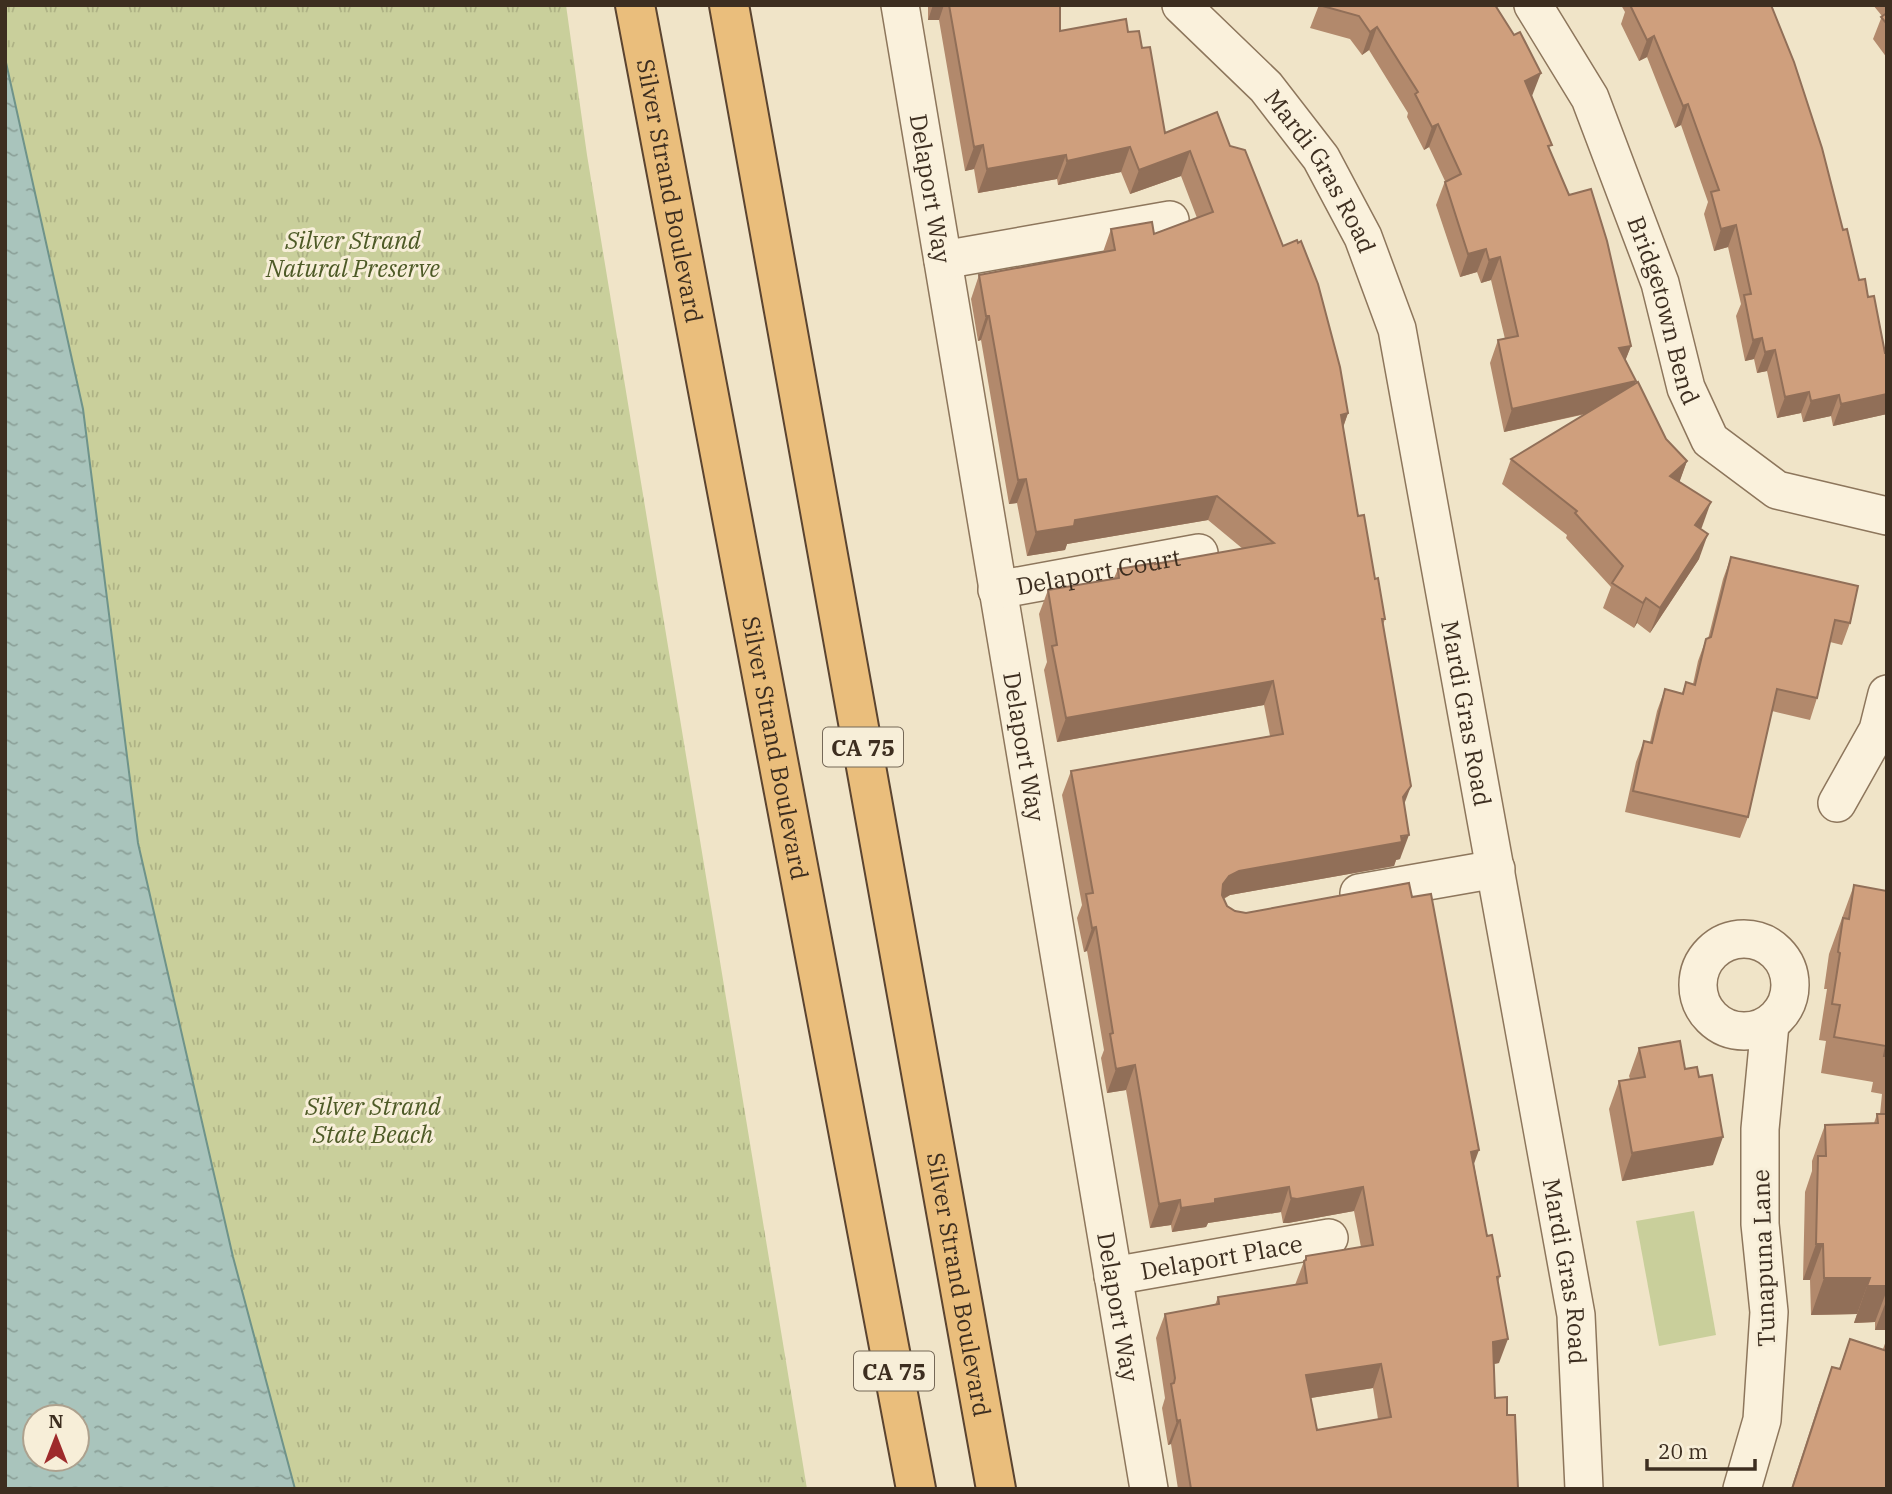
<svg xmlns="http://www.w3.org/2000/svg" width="1892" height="1494" font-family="'IBM Plex Serif',serif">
	<defs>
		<pattern id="park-tufts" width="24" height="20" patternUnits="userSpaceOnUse" patternTransform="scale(1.75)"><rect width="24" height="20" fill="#c9cf9b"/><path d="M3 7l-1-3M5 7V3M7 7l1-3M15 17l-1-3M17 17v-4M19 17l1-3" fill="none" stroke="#aeb285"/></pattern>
		<pattern id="water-ripples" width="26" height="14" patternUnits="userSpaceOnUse" patternTransform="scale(1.75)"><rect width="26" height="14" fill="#a9c4bc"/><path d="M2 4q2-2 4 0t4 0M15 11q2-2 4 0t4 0" fill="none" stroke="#8ba098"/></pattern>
	</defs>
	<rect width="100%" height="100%" fill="#f0e4c8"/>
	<polygon fill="#c9cf9b" points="1694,1211 1716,1335 1659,1346 1636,1221"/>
	<path fill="url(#park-tufts)" fill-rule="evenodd" d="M 5,5 L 566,5 L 587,155 L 807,1489 L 5,1489 ZM 35,1417 L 77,1417 L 77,1459 L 35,1459 Z"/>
	<path fill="url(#water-ripples)" stroke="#6f938a" stroke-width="2" fill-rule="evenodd" d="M 5,58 L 83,409 L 138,843 L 233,1257 L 295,1489 L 5,1489 ZM 35,1417 L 77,1417 L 77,1459 L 35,1459 Z"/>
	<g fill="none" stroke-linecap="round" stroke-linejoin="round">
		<defs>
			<g id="minor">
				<path id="s1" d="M 900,5 L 1149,1489"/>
				<path id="s2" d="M 1181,5 L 1266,87 L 1321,158 L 1363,237 L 1397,329 L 1576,1315 L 1584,1489"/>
				<path id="s3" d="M 1533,5 L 1590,98 L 1660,283 L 1686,388 L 1710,440 L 1777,490 L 1887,516"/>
				<polyline points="943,260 1170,220"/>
				<path id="s4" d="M 997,590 L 1199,553"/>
				<polyline points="1837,803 1878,730 1887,694"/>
				<polyline points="1359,893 1496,869"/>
				<circle cx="1744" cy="985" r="46"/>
				<path id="s5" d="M 1113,1276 L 1329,1238"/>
				<polyline points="1742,1489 1762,1420 1769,1312 1760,1224 1760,1129 1770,1024"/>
			</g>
			<g id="trunk">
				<path id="s6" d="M 635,5 L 916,1489"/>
				<path id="s7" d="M 729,5 L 996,1489"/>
			</g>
		</defs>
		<use href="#minor" stroke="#8d765c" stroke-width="40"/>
		<use href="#trunk" stroke="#5b4430" stroke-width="42"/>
		<use href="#minor" stroke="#faf1dc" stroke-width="37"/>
		<use href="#trunk" stroke="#eabe7c" stroke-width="38"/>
	</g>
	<g fill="#b2896c" fill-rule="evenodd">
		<path d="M 928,5 L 1060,5 L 1060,31 L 1128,32 L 1142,48 L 1165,133 L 1230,146 L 1348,413 L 1343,428 L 1358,516 L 1385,619 L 1383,625 L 1404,805 L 1400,859 L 1396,860 L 1394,866 L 1230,895 L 1224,899 L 1227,906 L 1235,911 L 1246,913 L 1412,897 L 1474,1164 L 1487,1236 L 1500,1276 L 1498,1282 L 1499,1363 L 1493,1364 L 1495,1398 L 1507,1415 L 1518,1489 L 1178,1489 L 1171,1444 L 1168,1445 L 1162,1408 L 1165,1398 L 1156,1338 L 1165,1314 L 1215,1305 L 1218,1297 L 1295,1285 L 1306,1256 L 1361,1247 L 1354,1211 L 1288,1223 L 1283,1223 L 1281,1212 L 1208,1223 L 1206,1227 L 1172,1232 L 1171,1225 L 1150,1228 L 1126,1090 L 1107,1093 L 1101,1058 L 1104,1050 L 1087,951 L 1084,952 L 1077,918 L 1082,905 L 1062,795 L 1071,771 L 1270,736 L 1264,705 L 1057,742 L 1044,670 L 1047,662 L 1039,614 L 1048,590 L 1114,578 L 1118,569 L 1155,564 L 1243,549 L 1208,520 L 1067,544 L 1065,550 L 1027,556 L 1017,503 L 1009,504 L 981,340 L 978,341 L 971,299 L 979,275 L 1103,252 L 1111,229 L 1154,234 L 1197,218 L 1181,176 L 1130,194 L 1121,172 L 1058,185 L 1057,179 L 978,193 L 974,169 L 965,171 L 939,20 L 928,20 ZM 1373,1388 L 1378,1419 L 1317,1430 L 1311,1398 Z"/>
		<polygon points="1319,5 1495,5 1532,96 1550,151 1631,346 1625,360 1635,384 1666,439 1687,461 1679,482 1702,527 1700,529 1699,559 1650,633 1637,623 1634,628 1603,608 1611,587 1566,538 1567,535 1502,484 1511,459 1586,414 1504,432 1490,363 1498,340 1505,339 1491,280 1481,283 1477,272 1460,277 1436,205 1445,181 1429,147 1424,150 1407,117 1408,113 1369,50 1362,55 1350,39 1310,28"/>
		<polygon points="1621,5 1771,5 1859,280 1868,297 1885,353 1887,353 1887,414 1833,426 1831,416 1803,422 1801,413 1777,418 1767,371 1757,373 1754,359 1745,361 1736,316 1741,304 1728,247 1714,251 1704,214 1708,202 1681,125 1675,128 1647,57 1639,61 1621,24 1625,12"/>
		<polygon points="1873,5 1887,5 1887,58 1873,39 1882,16"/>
		<polygon points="1731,557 1850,623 1842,645 1830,642 1817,698 1810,720 1772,711 1748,817 1740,838 1625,812 1636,762 1644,741 1650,742 1657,711 1665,689 1682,693 1686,682 1693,684 1698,661 1706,639 1708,639 1723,579"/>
		<polygon points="1854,885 1887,891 1887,1330 1875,1330 1875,1322 1854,1323 1857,1314 1811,1315 1810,1280 1803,1280 1805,1192 1812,1171 1812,1161 1825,1125 1874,1123 1877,1114 1880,1114 1882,1094 1871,1092 1873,1082 1821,1073 1826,1041 1819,1040 1827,989 1824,989 1829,954"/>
		<polygon points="1639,1048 1685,1069 1713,1165 1622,1181 1609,1109 1619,1081 1630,1079 1629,1076"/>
		<polygon points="1887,1338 1887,1489 1791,1489 1819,1403 1832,1367 1839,1369 1850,1339 1883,1349"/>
	</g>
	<g fill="#916f58">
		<polygon points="933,5 944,5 939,20 928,20"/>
		<polygon points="1377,27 1369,50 1362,55 1370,32"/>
		<polygon points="1654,36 1647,57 1639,61 1647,40"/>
		<polygon points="1541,73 1532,96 1516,104 1525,81"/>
		<polygon points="1688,104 1681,125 1675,128 1683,106"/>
		<polygon points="1438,124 1429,147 1424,150 1432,127"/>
		<polygon points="983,145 974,169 965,171 974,147"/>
		<polygon points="1130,147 1121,172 1058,185 1067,161"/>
		<polygon points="1190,151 1181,176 1130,194 1139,170"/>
		<polygon points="1066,155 1057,179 978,193 987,169"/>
		<polygon points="1736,225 1728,247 1714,251 1721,229"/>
		<polygon points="1486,249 1477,272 1460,277 1468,254"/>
		<polygon points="1500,257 1491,280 1481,283 1489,260"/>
		<polygon points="986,316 989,316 981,340 978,341"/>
		<polygon points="1762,338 1754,359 1745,361 1753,340"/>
		<polygon points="1631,346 1622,369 1619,348"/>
		<polygon points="1775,350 1767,371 1757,373 1765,352"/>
		<polygon points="1636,381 1627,404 1504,432 1512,409"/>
		<polygon points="1809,392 1801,413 1777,418 1785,397"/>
		<polygon points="1887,394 1887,414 1833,426 1841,404"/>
		<polygon points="1839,395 1831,416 1803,422 1811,401"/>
		<polygon points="1348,413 1339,438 1341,415"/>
		<polygon points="1687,461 1678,486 1670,476"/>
		<polygon points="1026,479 1017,503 1009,504 1018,480"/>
		<polygon points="1217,496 1208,520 1067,544 1065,550 1027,556 1036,532 1075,520"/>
		<polygon points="1711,502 1702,527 1686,550 1695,525"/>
		<polygon points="1708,534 1699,559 1650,633 1660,608"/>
		<polygon points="1646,598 1637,623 1634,628 1643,603"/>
		<polygon points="1273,681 1264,705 1057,742 1066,718"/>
		<polygon points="1411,786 1402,810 1403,797"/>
		<polygon points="1409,835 1400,859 1396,860 1394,866 1230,895 1220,900 1223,884 1229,876 1239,871"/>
		<polygon points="1096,927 1087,951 1084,952 1092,928"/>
		<polygon points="1135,1065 1126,1090 1107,1093 1116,1069"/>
		<polygon points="1723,1137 1713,1165 1622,1181 1632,1153"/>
		<polygon points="1479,1150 1470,1175 1471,1152"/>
		<polygon points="1289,1187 1281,1212 1208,1223 1206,1227 1172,1232 1181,1208 1215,1199"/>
		<polygon points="1363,1187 1354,1211 1288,1223 1283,1223 1291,1198"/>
		<polygon points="1180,1200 1171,1225 1150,1228 1159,1204"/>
		<polygon points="1816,1244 1823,1244 1810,1280 1803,1280"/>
		<polygon points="1824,1278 1870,1278 1857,1314 1811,1315"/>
		<polygon points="1867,1286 1887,1286 1887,1290 1875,1322 1854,1323"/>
		<polygon points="1887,1299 1887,1330 1875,1330"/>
		<polygon points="1508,1339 1499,1363 1484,1366 1493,1342"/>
		<polygon points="1381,1364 1373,1388 1298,1400 1306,1375"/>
		<polygon points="1180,1420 1171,1444 1168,1445 1177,1421"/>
	</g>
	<g fill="#cf9f7d" stroke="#916f58" stroke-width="2" fill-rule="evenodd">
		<path d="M 949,5 L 1060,5 L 1060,31 L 1126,19 L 1128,32 L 1139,31 L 1142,48 L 1150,47 L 1165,133 L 1217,112 L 1230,146 L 1245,150 L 1283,246 L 1297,240 L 1298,243 L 1301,241 L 1318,284 L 1340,367 L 1348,413 L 1341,415 L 1358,516 L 1364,515 L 1375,579 L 1378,578 L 1385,619 L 1382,619 L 1411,786 L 1403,797 L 1409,835 L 1401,836 L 1402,842 L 1239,871 L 1229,876 L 1223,884 L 1222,895 L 1227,906 L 1235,911 L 1246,913 L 1409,883 L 1412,897 L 1431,894 L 1479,1150 L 1471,1152 L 1487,1236 L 1492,1235 L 1500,1276 L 1497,1277 L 1508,1339 L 1493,1342 L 1495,1398 L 1507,1397 L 1507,1415 L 1515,1415 L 1518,1489 L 1191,1489 L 1180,1420 L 1177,1421 L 1171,1384 L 1174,1383 L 1175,1378 L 1165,1314 L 1219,1304 L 1218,1297 L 1307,1283 L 1304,1261 L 1306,1260 L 1306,1256 L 1373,1245 L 1363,1187 L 1297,1199 L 1291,1198 L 1289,1187 L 1215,1199 L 1215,1203 L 1181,1208 L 1180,1200 L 1159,1204 L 1135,1065 L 1116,1069 L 1110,1034 L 1113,1033 L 1096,927 L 1092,928 L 1086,894 L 1093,893 L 1071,771 L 1283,734 L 1273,681 L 1066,718 L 1052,646 L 1057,645 L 1048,590 L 1119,578 L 1118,569 L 1155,563 L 1155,564 L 1274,543 L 1217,496 L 1075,520 L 1074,526 L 1036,532 L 1026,479 L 1018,480 L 989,316 L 986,316 L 979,275 L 1115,250 L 1111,229 L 1152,222 L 1154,234 L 1213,212 L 1190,151 L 1139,170 L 1130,147 L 1067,161 L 1066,155 L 987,169 L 983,145 L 974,147 ZM 1381,1364 L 1391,1417 L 1317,1430 L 1306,1375 Z"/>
		<polygon points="1319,5 1495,5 1514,35 1520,32 1541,73 1525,81 1552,145 1548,146 1569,195 1591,189 1607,241 1631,346 1619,348 1636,381 1512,409 1498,340 1518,336 1500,257 1489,260 1486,249 1468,254 1445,182 1461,174 1438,124 1432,127 1415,94 1418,92 1377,27 1370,32 1359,16"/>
		<polygon points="1630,5 1771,5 1794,62 1822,148 1843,230 1847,229 1859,280 1865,279 1868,297 1874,296 1885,353 1887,353 1887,394 1841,404 1839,395 1811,401 1809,392 1785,397 1775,350 1765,352 1762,338 1753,340 1744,295 1751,294 1736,225 1721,229 1711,192 1719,190 1688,104 1683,106 1654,36 1647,40"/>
		<polygon points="1887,13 1887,24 1881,17"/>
		<polygon points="1638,382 1666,439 1687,461 1670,476 1711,502 1695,525 1708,534 1660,608 1646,598 1643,603 1612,583 1623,566 1575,513 1577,511 1511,459"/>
		<polygon points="1731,557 1858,586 1850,623 1835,620 1817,698 1777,689 1748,817 1633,791 1644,741 1652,743 1665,689 1683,694 1686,682 1695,685 1706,639 1711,637"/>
		<polygon points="1854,885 1887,891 1887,1056 1884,1056 1886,1046 1834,1037 1840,1005 1832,1004 1840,953 1838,952 1843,918 1849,919"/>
		<polygon points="1680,1041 1685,1069 1697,1067 1699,1077 1712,1075 1723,1137 1632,1153 1619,1081 1645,1077 1639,1048"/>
		<polygon points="1877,1114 1887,1114 1887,1286 1867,1286 1870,1278 1824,1278 1823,1244 1816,1244 1818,1156 1826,1156 1825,1125 1878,1123"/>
		<polygon points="1850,1339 1887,1351 1887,1489 1792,1489 1832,1367 1840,1369"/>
	</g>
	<g text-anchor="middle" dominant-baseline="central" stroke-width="6" stroke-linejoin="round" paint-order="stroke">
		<g fill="#f7eed8" stroke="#756857" stroke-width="2">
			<rect x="823" y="727.5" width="80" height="39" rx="5"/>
			<rect x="854" y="1351.5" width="80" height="39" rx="5"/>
		</g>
		<g font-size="23" font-weight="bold" fill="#3d2e20">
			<text x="863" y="747">CA 75</text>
			<text x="894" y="1371">CA 75</text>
		</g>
		<g font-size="24" fill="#3d2e20" stroke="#f7eed8">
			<text stroke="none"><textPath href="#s2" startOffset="219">Mardi Gras Road</textPath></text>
			<text stroke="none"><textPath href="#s1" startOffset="186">Delaport Way</textPath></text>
			<text stroke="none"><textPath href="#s6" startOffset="189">Silver Strand Boulevard</textPath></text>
			<text stroke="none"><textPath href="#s3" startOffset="334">Bridgetown Bend</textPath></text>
			<text stroke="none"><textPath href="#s4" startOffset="103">Delaport Court</textPath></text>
			<text stroke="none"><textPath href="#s2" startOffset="786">Mardi Gras Road</textPath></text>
			<text stroke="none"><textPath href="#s6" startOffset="756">Silver Strand Boulevard</textPath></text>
			<text stroke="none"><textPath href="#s1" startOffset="752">Delaport Way</textPath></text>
			<text stroke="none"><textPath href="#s5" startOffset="110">Delaport Place</textPath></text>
			<text transform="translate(1763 1258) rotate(-92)">Tunapuna Lane</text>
			<text stroke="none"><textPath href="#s2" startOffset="1353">Mardi Gras Road</textPath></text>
			<text stroke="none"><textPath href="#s7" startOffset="1300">Silver Strand Boulevard</textPath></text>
			<text stroke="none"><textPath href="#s1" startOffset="1320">Delaport Way</textPath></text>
		</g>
		<g font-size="24" font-style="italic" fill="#4d5a26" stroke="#f7eed8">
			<text x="353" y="240">Silver Strand<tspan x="353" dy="28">Natural Preserve</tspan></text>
			<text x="373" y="1106">Silver Strand<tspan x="373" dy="28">State Beach</tspan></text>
		</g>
	</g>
	<rect width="1892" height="1494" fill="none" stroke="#3d2e20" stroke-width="14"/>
	<g transform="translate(56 1438)"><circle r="33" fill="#f7eed8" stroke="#ada18e" stroke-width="2"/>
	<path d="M0-5L12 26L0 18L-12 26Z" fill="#9e2a2b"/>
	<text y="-10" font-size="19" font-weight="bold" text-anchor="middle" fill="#3d2e20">N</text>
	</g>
	<path d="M1647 1459v10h108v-10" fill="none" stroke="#3d2e20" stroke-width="3.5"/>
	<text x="1658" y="1459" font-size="21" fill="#3d2e20" stroke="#f7eed8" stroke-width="5" paint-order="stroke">20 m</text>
</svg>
